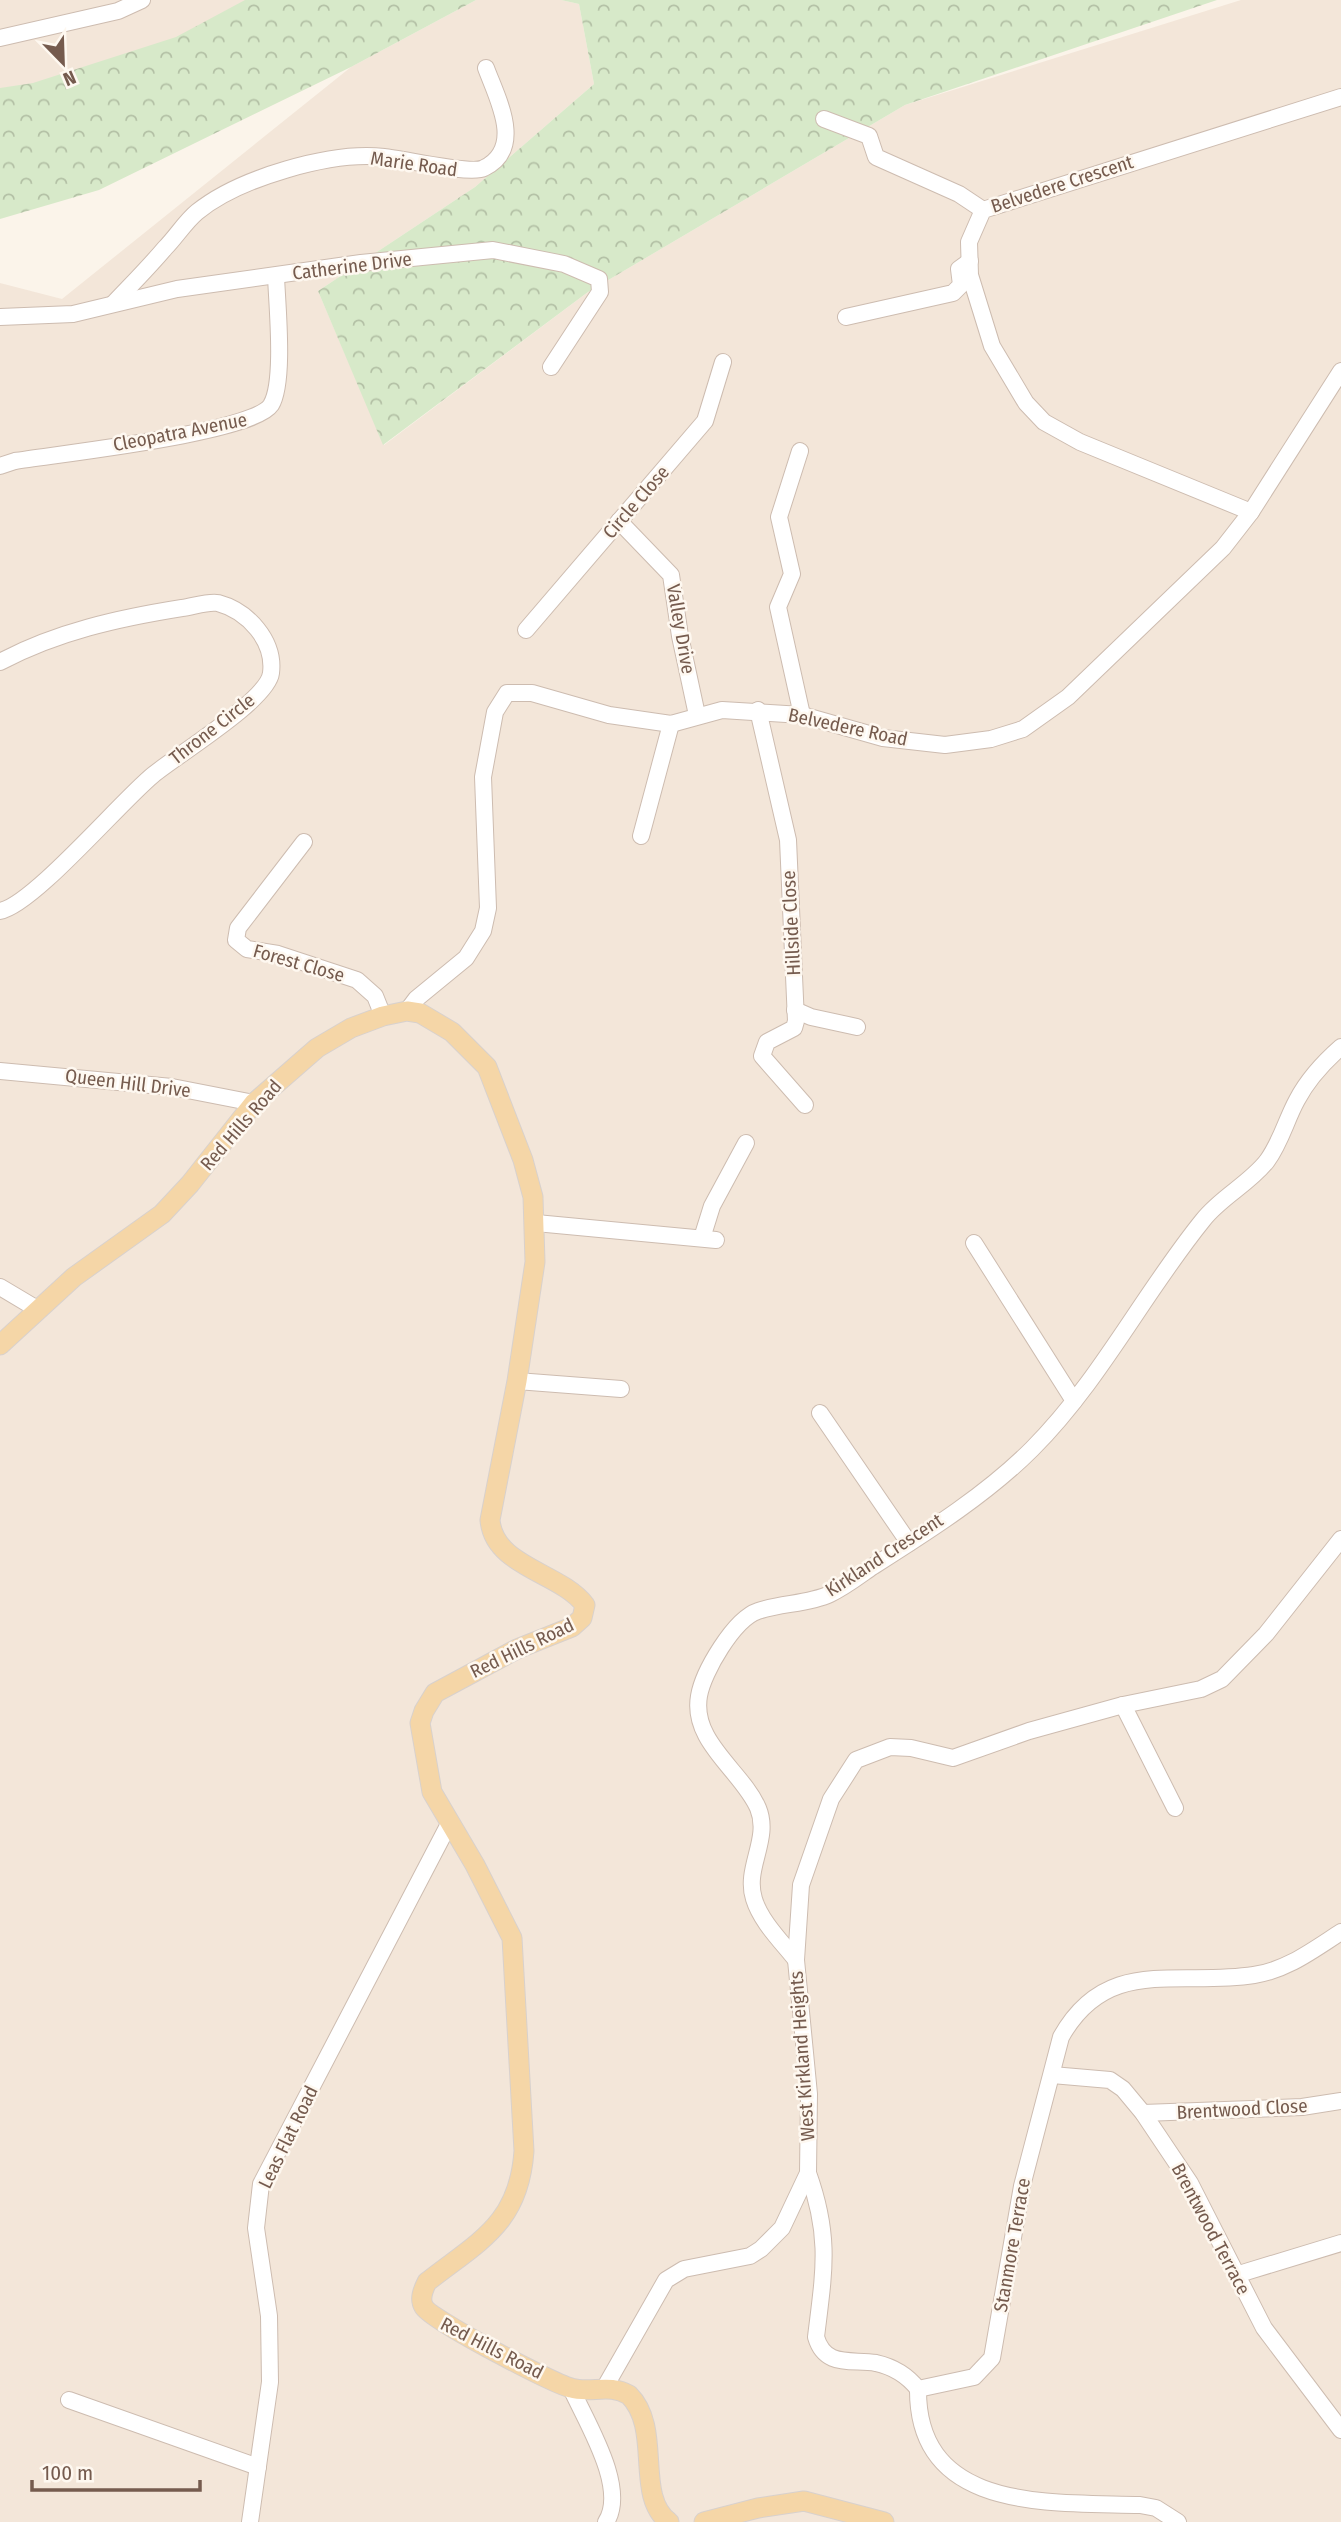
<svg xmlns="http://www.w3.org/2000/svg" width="1341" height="2522" font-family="'Fira Sans Condensed',sans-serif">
	<defs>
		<pattern id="forest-crowns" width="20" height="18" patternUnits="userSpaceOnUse" patternTransform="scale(1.75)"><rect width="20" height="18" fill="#d7e9c9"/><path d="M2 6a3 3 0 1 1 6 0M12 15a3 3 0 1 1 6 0" fill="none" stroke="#b3c0a5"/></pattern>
	</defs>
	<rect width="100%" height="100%" fill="#fbf4ea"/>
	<g fill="#f3e6d9">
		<polygon points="0,0 250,0 193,33 0,96"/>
		<polygon points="476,0 561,0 579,4 594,84 475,187 318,291 384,445 588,292 905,105 1241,0 1341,0 1341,2522 0,2522 0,283 62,299 351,67"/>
	</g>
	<g fill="url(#forest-crowns)">
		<polygon points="245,0 476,0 351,67 99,190 0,219 0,88 33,83 176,37"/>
		<polygon points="561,0 1217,0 905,105 588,292 383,445 318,291 475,187 594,84 579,4"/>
	</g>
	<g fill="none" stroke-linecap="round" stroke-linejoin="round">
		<defs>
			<g id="minor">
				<polyline points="0,38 118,11 142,0"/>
				<polyline points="824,119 869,136 876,157 959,194 983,210"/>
				<path d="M 114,303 C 131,285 149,267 165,248 C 176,237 185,222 197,212 C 239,178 331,151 384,157 C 404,159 471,175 484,168 C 525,148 497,98 486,68"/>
				<polyline points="0,317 73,314 177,289 361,263 493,250 564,264 599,279 600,292 551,367"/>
				<polyline points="846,317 953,293 961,285 959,269 970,261"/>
				<polyline points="800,451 779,517 792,574 778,607 802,715"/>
				<path d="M 0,466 L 15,461 C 57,454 253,433 271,405 C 285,382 277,305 276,276"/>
				<polyline points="1251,512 1080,442 1044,422 1026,403 992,346 970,275 969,242 983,210 1341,97"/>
				<polyline points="619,521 671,575 680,636 697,715"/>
				<polyline points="526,630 705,421 723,362"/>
				<path d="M 0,662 C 56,632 119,618 182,608 C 192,607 208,601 218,603 C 248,611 275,641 271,673 C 268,700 177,755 153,775 C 120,802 33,905 0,911"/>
				<polyline points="758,710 788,840 796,1021 794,1028 767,1042 762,1056 805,1105"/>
				<polyline points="641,836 671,724"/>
				<polyline points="304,842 238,928 236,940 247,949 278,954 357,980 375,996 383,1016"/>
				<polyline points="795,1010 811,1017 857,1027"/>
				<polyline points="407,1011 416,999 466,958 483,931 488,908 483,777 495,712 507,693 532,693 609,715 671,724 722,710 802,715 883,738 945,745 991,739 1023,729 1068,697 1223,548 1251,512 1341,371"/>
				<polyline points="0,1071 172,1087 254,1103"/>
				<polyline points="536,1223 716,1240"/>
				<polyline points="702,1238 712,1206 746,1143"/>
				<polyline points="974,1243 1074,1401"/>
				<polyline points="0,1287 37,1309"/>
				<polyline points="517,1381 621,1389"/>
				<polyline points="820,1413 909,1543"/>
				<polyline points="1123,1705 1175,1808"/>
				<path d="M 796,1960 C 782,1942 761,1922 754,1899 C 744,1868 771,1839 758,1808 C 742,1771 691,1742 699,1696 C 703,1672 734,1619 758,1611 C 781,1603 809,1604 830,1594 C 845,1587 859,1576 872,1567 C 927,1532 986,1495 1032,1449 C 1100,1381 1143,1294 1203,1220 C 1221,1197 1249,1184 1267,1161 C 1281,1142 1286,1120 1297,1100 C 1307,1081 1325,1061 1341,1047"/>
				<polyline points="1052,2075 1110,2080 1123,2089 1143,2113 1190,2183 1264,2328 1341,2430"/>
				<polyline points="1143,2113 1302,2107 1341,2101"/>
				<path d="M 808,2173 C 831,2237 824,2271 816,2337 C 825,2368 851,2359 876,2363 C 894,2367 907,2375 918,2389"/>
				<polyline points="1239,2274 1341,2243"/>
				<polyline points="605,2387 666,2280 684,2269 750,2256 761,2249 782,2228 808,2173 809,2094 796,1960 801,1885 831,1799 856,1760 890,1747 911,1748 953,1758 1029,1731 1123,1705 1201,1689 1222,1679 1266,1634 1341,1539"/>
				<path d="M 571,2388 C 586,2422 628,2488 606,2522"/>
				<path d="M 918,2389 L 974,2377 L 992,2358 L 1022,2186 L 1061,2037 C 1107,1955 1177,1987 1254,1975 C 1287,1970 1313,1950 1341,1932"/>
				<path d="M 918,2389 C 917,2513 1051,2502 1140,2505 L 1156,2508 L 1178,2522"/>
				<polyline points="69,2400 258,2467"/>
				<polyline points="250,2522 270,2382 269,2316 256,2228 261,2184 449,1824"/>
			</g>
			<g id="major">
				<path d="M 0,1345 L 74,1277 L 162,1214 L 190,1184 L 254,1103 L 317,1048 L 351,1028 L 383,1016 L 407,1011 L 420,1013 L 452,1032 L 487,1067 L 523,1160 L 533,1197 L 535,1262 L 517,1381 L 490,1520 C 494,1567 560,1572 585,1605 L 582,1618 L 572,1627 L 517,1649 L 435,1693 L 424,1711 L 420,1723 L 432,1792 L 475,1865 L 512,1938 L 524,2151 C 519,2224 479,2241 427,2282 C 423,2290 419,2299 424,2307 C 431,2320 552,2383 571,2388 C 591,2394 609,2383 629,2395 C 663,2429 634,2496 669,2522"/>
				<polyline points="704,2522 758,2508 804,2501 884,2522"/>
			</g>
		</defs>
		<use href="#minor" stroke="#cdbcb0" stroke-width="18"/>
		<use href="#major" stroke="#d8d1cd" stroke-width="21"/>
		<use href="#minor" stroke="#fff" stroke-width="16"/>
		<use href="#major" stroke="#f5d6a7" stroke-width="19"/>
	</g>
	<g text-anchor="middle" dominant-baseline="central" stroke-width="5" stroke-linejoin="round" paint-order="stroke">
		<g font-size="19" fill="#755b4e" stroke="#fef8f0">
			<text transform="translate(414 164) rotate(8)">Marie Road</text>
			<text transform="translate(1062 184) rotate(-18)">Belvedere Crescent</text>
			<text transform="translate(352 266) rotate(-7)">Catherine Drive</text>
			<text transform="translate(180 432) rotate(-11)">Cleopatra Avenue</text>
			<text transform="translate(636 502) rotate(-49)">Circle Close</text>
			<text transform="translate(681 629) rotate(80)">Valley Drive</text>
			<text transform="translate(848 727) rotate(12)">Belvedere Road</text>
			<text transform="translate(212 729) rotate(-38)">Throne Circle</text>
			<text transform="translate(791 923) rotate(-93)">Hillside Close</text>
			<text transform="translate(299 963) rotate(16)">Forest Close</text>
			<text transform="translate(128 1083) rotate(7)">Queen Hill Drive</text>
			<text transform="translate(241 1125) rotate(-49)">Red Hills Road</text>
			<text transform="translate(884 1555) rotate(-33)">Kirkland Crescent</text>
			<text transform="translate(522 1648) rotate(-26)">Red Hills Road</text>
			<text transform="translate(802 2056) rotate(-94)">West Kirkland Heights</text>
			<text transform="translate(1242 2109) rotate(-3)">Brentwood Close</text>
			<text transform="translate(288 2137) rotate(-64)">Leas Flat Road</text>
			<text transform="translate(1211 2229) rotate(62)">Brentwood Terrace</text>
			<text transform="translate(1012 2245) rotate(-80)">Stanmore Terrace</text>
			<text transform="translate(492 2348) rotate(27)">Red Hills Road</text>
		</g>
	</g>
	<g transform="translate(63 63) rotate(157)" stroke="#fef8f0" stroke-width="5" paint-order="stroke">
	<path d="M0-5L12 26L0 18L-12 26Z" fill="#755b4e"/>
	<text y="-10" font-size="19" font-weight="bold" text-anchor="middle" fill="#755b4e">N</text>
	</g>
	<path d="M32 2480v10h168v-10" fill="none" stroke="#755b4e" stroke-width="3.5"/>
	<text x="42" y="2480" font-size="21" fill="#755b4e" stroke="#fef8f0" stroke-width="5" paint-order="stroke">100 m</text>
</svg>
